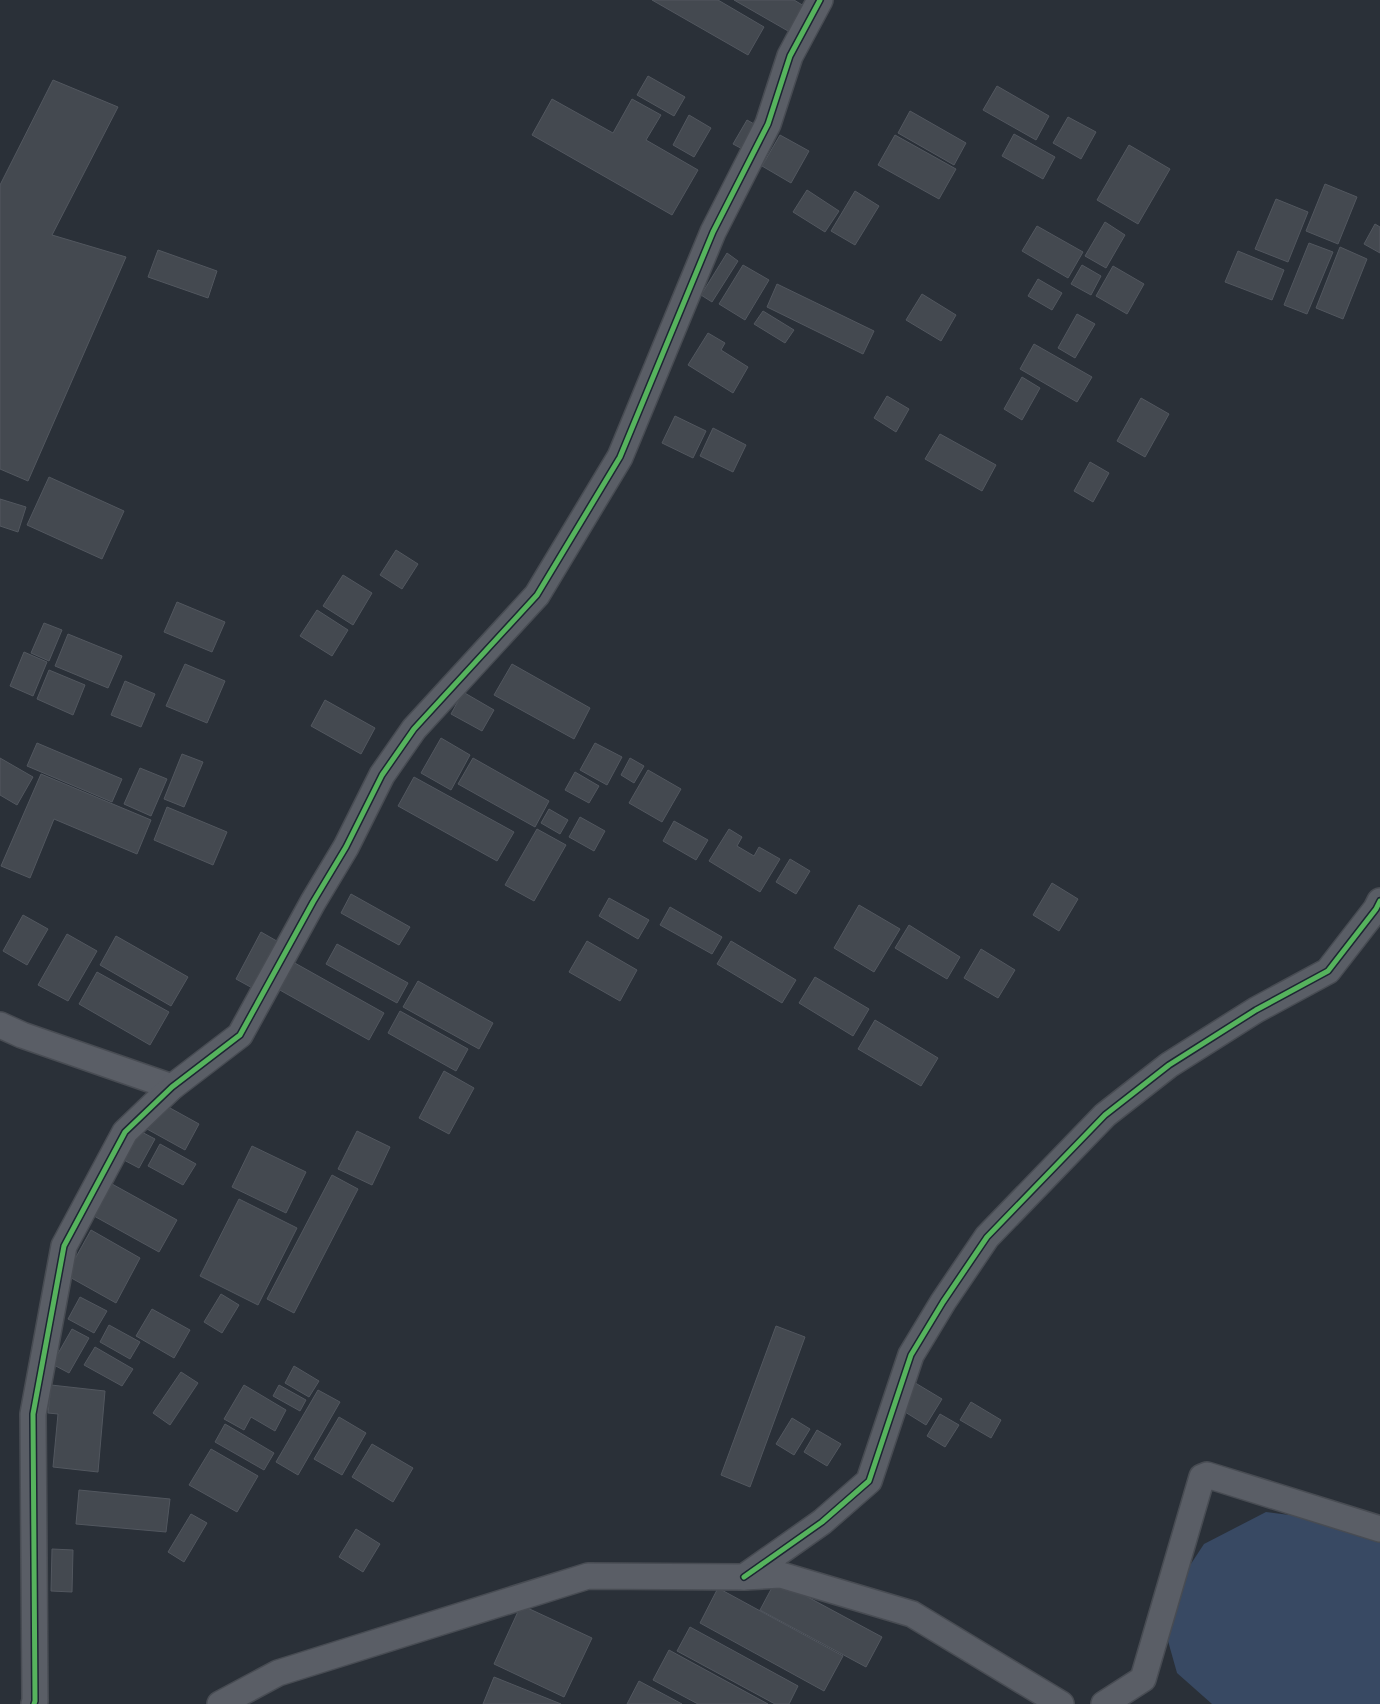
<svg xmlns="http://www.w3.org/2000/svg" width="1380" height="1704" font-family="Manrope,sans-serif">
	<rect width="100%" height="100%" fill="#2a3038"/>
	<polygon fill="#384963" points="1266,1512 1321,1519 1380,1534 1380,1704 1212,1704 1177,1673 1168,1641 1181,1579 1204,1544"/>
	<g fill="#444950" stroke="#52575f">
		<polygon points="652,0 718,0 764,27 748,55"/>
		<polygon points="734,0 794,0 809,9 795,35"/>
		<polygon points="648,76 685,97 674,116 637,95"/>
		<polygon points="53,80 118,107 52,235 126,257 28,481 0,469 0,185"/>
		<polygon points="997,86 1049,116 1036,140 983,110"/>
		<polygon points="552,99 613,133 632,99 661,115 646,140 698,170 672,215 532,135"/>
		<polygon points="910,111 966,143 954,165 898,133"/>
		<polygon points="689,115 711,128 694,157 673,145"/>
		<polygon points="1068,117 1096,132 1081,159 1053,143"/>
		<polygon points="747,120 763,129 750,153 733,144"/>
		<polygon points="1014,134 1055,157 1043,179 1002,156"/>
		<polygon points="780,135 809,151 791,183 762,166"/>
		<polygon points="895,135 956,169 939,199 878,165"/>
		<polygon points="1129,145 1170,169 1138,224 1097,200"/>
		<polygon points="1325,184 1357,197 1338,244 1306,231"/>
		<polygon points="807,190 839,211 825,232 793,212"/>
		<polygon points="855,191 879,206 855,245 831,231"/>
		<polygon points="1276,199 1308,212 1288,262 1255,249"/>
		<polygon points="1105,222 1125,235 1106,268 1085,256"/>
		<polygon points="1375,224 1380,227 1380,253 1364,244"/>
		<polygon points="1037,226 1083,252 1068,278 1022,251"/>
		<polygon points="1309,243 1333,252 1307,314 1284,305"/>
		<polygon points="1340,247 1367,259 1343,319 1316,308"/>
		<polygon points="158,250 217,271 208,298 148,277"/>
		<polygon points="1238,251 1284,270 1272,300 1225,282"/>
		<polygon points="727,253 738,261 712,302 701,295"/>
		<polygon points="743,265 769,280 745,320 719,304"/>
		<polygon points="1082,265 1101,276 1091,295 1071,284"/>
		<polygon points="1113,266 1144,284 1127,314 1096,296"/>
		<polygon points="1038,279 1062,293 1052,310 1028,296"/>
		<polygon points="777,284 874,331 863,354 767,307"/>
		<polygon points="922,294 956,315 941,341 906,320"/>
		<polygon points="763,311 794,330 785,343 754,324"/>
		<polygon points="1077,314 1095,324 1075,358 1058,348"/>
		<polygon points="708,333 725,343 721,350 748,367 733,393 688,365"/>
		<polygon points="1034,344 1092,377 1077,402 1020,369"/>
		<polygon points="1022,377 1040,388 1022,420 1004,409"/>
		<polygon points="887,396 909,409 896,432 874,418"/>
		<polygon points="1141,398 1169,414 1145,457 1117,441"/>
		<polygon points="675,416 706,431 693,458 662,443"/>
		<polygon points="713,428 746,445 733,472 700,456"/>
		<polygon points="940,434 996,465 982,491 925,459"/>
		<polygon points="1090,462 1109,473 1093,502 1074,491"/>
		<polygon points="49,477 124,511 102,559 27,525"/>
		<polygon points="0,499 26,507 18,532 0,526"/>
		<polygon points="396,550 418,564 402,589 380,575"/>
		<polygon points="343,575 372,593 353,625 323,606"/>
		<polygon points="177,602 225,622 212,652 164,632"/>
		<polygon points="317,610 348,630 332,656 300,636"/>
		<polygon points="44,623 62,630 49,661 31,653"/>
		<polygon points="68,634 122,656 108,688 55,666"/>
		<polygon points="24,652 47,662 33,696 10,686"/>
		<polygon points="185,664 225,681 207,723 166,706"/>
		<polygon points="512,664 590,708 574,739 494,695"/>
		<polygon points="49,670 85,685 73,715 37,699"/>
		<polygon points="125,681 155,694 141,727 111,715"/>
		<polygon points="463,692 494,710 482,731 451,714"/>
		<polygon points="325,700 375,728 361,754 311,726"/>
		<polygon points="441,738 470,755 451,790 421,773"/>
		<polygon points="37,743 122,779 112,802 27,766"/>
		<polygon points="595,743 622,757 607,785 580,770"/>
		<polygon points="182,754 203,762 184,807 164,799"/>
		<polygon points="0,758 33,777 17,805 0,795"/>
		<polygon points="473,758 549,801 535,827 458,784"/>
		<polygon points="630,758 644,766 634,783 621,775"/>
		<polygon points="140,768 167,779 151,816 124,804"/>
		<polygon points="648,770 681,789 662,822 629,803"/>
		<polygon points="575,772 599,786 589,803 565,790"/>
		<polygon points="41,774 151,820 137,854 54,819 30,878 1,866"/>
		<polygon points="414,777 514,832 497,861 398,806"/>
		<polygon points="167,807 227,832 213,865 154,840"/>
		<polygon points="549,809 568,820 560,834 541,823"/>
		<polygon points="580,817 605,831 594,851 569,837"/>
		<polygon points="674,821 708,840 696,860 663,841"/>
		<polygon points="537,829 566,845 534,901 505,885"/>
		<polygon points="729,829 742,837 737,846 754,856 759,847 780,859 760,892 709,861"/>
		<polygon points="790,859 810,871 796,894 776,882"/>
		<polygon points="1052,883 1078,899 1059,931 1033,915"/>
		<polygon points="351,894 410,927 399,945 341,913"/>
		<polygon points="609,898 649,920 638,939 599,916"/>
		<polygon points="859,905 900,929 874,972 834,948"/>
		<polygon points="670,907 722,937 712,954 660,925"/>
		<polygon points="23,915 48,929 27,965 3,951"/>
		<polygon points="909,925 960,957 947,979 895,948"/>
		<polygon points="261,932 282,944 256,990 236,979"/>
		<polygon points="67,934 97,951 68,1001 38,985"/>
		<polygon points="116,936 188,977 171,1006 100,965"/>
		<polygon points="587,941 637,970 620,1001 569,972"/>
		<polygon points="731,941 796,980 782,1003 717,964"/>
		<polygon points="337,944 408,983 397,1003 326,964"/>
		<polygon points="981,949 1015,970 998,998 964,978"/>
		<polygon points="293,962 384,1013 369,1040 278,989"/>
		<polygon points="97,972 169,1012 150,1045 79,1004"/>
		<polygon points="815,977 869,1009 853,1036 799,1003"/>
		<polygon points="418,981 493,1023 479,1049 403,1007"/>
		<polygon points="400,1011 468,1049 456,1071 388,1033"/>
		<polygon points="875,1020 938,1058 921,1086 858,1049"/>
		<polygon points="444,1071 474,1088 449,1134 419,1118"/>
		<polygon points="161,1103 199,1124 185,1150 147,1129"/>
		<polygon points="136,1129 155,1139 139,1168 120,1158"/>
		<polygon points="357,1131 390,1147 372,1185 338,1169"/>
		<polygon points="160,1144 196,1164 183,1185 148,1166"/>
		<polygon points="252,1146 306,1172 286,1213 232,1187"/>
		<polygon points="332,1175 358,1189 294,1313 267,1299"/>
		<polygon points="112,1184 177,1220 159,1252 94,1216"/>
		<polygon points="239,1199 297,1228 258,1305 200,1276"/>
		<polygon points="91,1230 140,1258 116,1303 66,1275"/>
		<polygon points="221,1294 239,1305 222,1333 204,1322"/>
		<polygon points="80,1297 107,1311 94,1333 68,1319"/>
		<polygon points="152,1309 190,1330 174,1358 136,1336"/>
		<polygon points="109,1325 140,1342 130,1359 100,1342"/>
		<polygon points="776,1326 805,1337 750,1487 721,1475"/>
		<polygon points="72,1329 89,1338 69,1373 52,1364"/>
		<polygon points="95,1347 133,1369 122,1386 84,1365"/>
		<polygon points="294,1366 319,1381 309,1397 285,1383"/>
		<polygon points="181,1372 198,1383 170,1425 153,1413"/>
		<polygon points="912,1381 942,1399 926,1425 897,1407"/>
		<polygon points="51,1385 105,1391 98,1472 53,1467 58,1414 48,1413"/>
		<polygon points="244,1385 286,1410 275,1431 251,1417 244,1430 224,1419"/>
		<polygon points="279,1385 306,1400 300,1411 273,1396"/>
		<polygon points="318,1390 340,1402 298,1475 276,1462"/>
		<polygon points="971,1402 1001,1420 991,1438 960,1420"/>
		<polygon points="940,1414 959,1425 945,1447 927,1436"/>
		<polygon points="339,1417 366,1433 342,1475 314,1459"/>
		<polygon points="792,1418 810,1429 794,1455 776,1444"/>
		<polygon points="225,1424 274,1453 264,1470 215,1442"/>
		<polygon points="817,1430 841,1444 827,1466 804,1452"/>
		<polygon points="372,1444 413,1468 393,1502 352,1477"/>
		<polygon points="211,1449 258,1476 237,1512 189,1485"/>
		<polygon points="79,1490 170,1499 166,1532 76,1524"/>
		<polygon points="191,1514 207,1523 184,1562 168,1552"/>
		<polygon points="356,1529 380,1544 363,1572 339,1557"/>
		<polygon points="52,1549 73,1550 72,1592 51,1591"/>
		<polygon points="776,1580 882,1637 866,1667 760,1610"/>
		<polygon points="718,1588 843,1656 824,1691 700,1623"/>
		<polygon points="521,1605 592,1638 564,1697 494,1664"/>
		<polygon points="690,1627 798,1686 789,1704 775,1704 677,1651"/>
		<polygon points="669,1650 768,1704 698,1704 653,1680"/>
		<polygon points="494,1677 561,1704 483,1704"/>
		<polygon points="639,1681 682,1704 627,1704"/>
	</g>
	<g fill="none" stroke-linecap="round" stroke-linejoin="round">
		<defs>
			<g id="minor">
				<polyline points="0,1025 22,1035 172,1087"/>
				<polyline points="744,1577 822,1522 869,1481 911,1355 943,1302 987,1237 1105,1115 1169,1065 1256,1010 1328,971 1376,909 1380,901"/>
				<polyline points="34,1704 35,1701 33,1414 64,1246 125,1132 172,1087 240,1035 313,902 346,847 382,775 414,729 537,595 620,457 713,232 768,124 790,56 820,0"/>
				<polyline points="220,1704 278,1673 588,1576 744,1577 781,1575 912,1614 1061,1704"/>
				<polyline points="1104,1704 1143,1679 1202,1477 1207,1475 1380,1529"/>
			</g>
		</defs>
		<use href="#minor" stroke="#484c53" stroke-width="28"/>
		<use href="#minor" stroke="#5a5e66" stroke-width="25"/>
		<defs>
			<g id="cycleway">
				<polyline points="744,1577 822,1522 869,1481 911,1355 943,1302 987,1237 1105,1115 1169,1065 1256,1010 1328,971 1376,909 1380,901"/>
				<polyline points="34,1704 35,1701 33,1414 64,1246 125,1132 172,1087 240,1035 313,902 346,847 382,775 414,729 537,595 620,457 713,232 768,124 790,56 820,0"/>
			</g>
		</defs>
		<use href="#cycleway" stroke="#1d2633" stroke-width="8"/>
		<use href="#cycleway" stroke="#56b35d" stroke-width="5"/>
	</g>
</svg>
